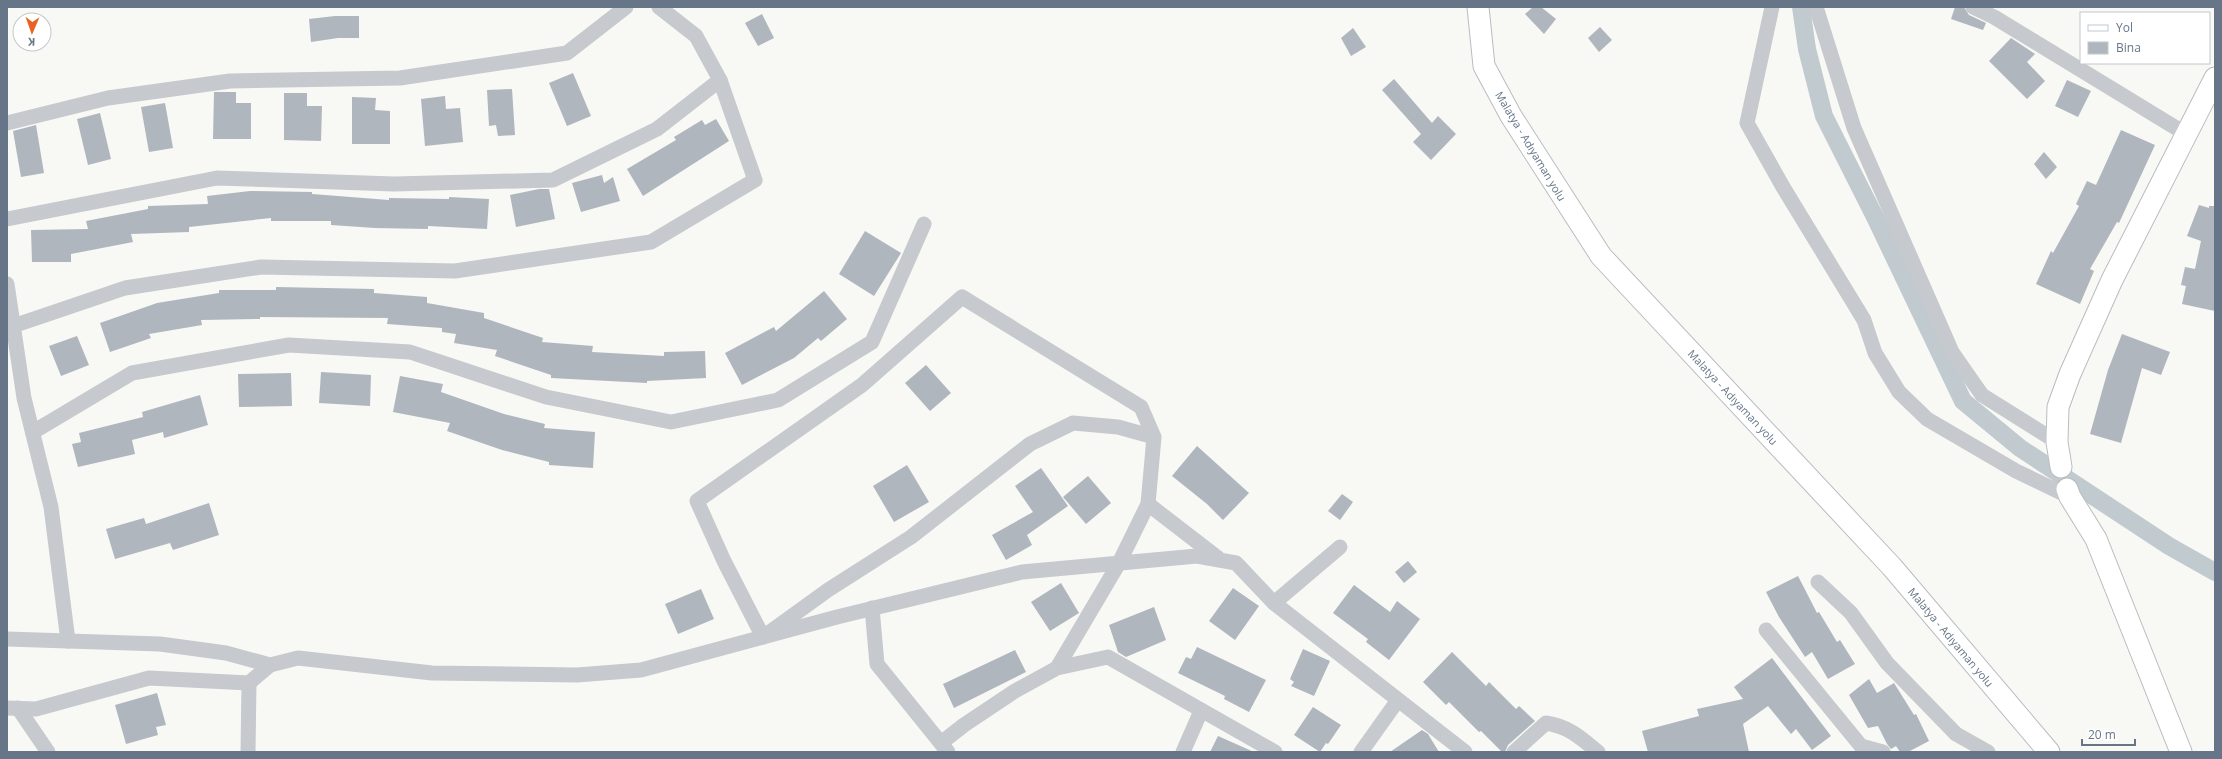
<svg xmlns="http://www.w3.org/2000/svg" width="2222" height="759" font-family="'Open Sans',sans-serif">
	<rect width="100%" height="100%" fill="#f8f8f5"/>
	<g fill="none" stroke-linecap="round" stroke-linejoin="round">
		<polyline stroke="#c0cacf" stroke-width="18" points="1801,7 1807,49 1824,116 1875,217 1963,401 2020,448 2169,546 2215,572"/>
	</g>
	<g fill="#afb6bd">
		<polygon points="1533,7 1541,7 1556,19 1544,34 1525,14"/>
		<polygon points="1955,7 1964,7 1969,15 1986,23 1983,30 1951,19"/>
		<polygon points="762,14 774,38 758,46 745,23"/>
		<polygon points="335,16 359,16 359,38 338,38 311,42 309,19"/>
		<polygon points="1600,27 1612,40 1599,52 1588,38"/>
		<polygon points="1353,28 1366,47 1351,56 1341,38"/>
		<polygon points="2011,38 2035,54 2027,62 2045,81 2027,99 1989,61"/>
		<polygon points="573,73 591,116 567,126 549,83"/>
		<polygon points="1394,79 1432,123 1438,116 1456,134 1431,160 1413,142 1421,134 1382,90"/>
		<polygon points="2067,80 2091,91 2078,117 2055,106"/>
		<polygon points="512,89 515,135 498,136 496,125 489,126 487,90"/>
		<polygon points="214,92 236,92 236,103 251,103 251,139 213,139"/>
		<polygon points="284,93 307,93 307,106 322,106 321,141 284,140"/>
		<polygon points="445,96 446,109 460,108 463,142 425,146 421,99"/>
		<polygon points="352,97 376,98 375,110 390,111 390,144 352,144"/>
		<polygon points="165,103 173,148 149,152 141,107"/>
		<polygon points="100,113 111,159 88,165 77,119"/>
		<polygon points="716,119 729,141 643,196 627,169 676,140 674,137 702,120 705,125"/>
		<polygon points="36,125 44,173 21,177 13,131"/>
		<polygon points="2121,130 2155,145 2119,223 2117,222 2090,269 2094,271 2080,304 2036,284 2051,251 2053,253 2079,206 2076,204 2087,181 2096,185"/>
		<polygon points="2044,152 2057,167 2046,179 2034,164"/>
		<polygon points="602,175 604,183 613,177 620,201 581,212 572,183"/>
		<polygon points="539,189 549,189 555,219 516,227 510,195"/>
		<polygon points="250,191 312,192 312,194 389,200 389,198 449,199 449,197 489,199 487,229 428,226 428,229 375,228 331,225 331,221 271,221 271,218 189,227 189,232 131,234 133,242 71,254 71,262 32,262 31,230 88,229 86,221 148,209 148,206 208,204 207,196"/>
		<polygon points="2199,205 2209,208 2209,206 2215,206 2215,311 2182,304 2186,286 2181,285 2185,267 2195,269 2201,241 2187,236"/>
		<polygon points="865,231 901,253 874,296 839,274"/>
		<polygon points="276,287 374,289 374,293 427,297 427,303 484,313 484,318 543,338 542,342 593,346 592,352 664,356 664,352 705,351 706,378 647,381 647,383 551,378 551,375 495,356 497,350 454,343 456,334 442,332 442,328 387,324 388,318 260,317 260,319 201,320 202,325 149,334 151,338 110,352 100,323 157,303 219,293 219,290 276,290"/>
		<polygon points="824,291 847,319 821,341 818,338 794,358 742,385 725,353 774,327 776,331"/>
		<polygon points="2122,334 2170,352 2161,375 2142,368 2121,443 2090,434 2108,370"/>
		<polygon points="77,336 89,365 61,376 49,346"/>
		<polygon points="926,365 951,393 930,411 905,383"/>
		<polygon points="321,372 371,375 370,406 319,403"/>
		<polygon points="291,373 292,406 239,407 238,374"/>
		<polygon points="400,376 443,384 441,392 504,414 545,424 544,428 595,432 593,468 549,465 549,462 502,450 447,431 450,423 393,412"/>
		<polygon points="200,395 208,425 164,438 163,432 132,440 135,454 78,467 72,444 81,442 79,433 143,417 142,412"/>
		<polygon points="1197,446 1249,493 1223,520 1207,504 1172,476"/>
		<polygon points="907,465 929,502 894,522 873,486"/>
		<polygon points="1041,468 1068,506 1027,535 1032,545 1006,560 992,535 1033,512 1015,486"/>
		<polygon points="1088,476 1111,503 1086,524 1063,497"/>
		<polygon points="1342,494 1353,502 1340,520 1328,511"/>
		<polygon points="209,503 219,535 173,550 170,543 115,559 106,529 144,518 146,524"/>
		<polygon points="1408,561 1417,572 1404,583 1395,572"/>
		<polygon points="1798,576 1817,613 1819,612 1837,642 1840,640 1855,664 1828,679 1812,652 1805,657 1779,617 1766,592"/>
		<polygon points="1061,583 1079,613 1050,631 1031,602"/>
		<polygon points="1354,585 1390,612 1397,601 1420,619 1389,660 1366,642 1368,639 1333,613"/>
		<polygon points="1233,588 1259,606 1235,640 1209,621"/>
		<polygon points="701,589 714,619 678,634 665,604"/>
		<polygon points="1154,607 1166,640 1126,657 1118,652 1109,625"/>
		<polygon points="1197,647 1266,680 1249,712 1224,699 1225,696 1178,673 1186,657 1191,659"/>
		<polygon points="1303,649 1330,661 1314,696 1291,686 1294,682 1290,679"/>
		<polygon points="1015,650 1026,672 954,708 943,684"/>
		<polygon points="1452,652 1486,686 1489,682 1516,709 1519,706 1535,721 1508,745 1505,752 1502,752 1481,731 1479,732 1449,702 1446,705 1423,682"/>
		<polygon points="1772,658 1831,736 1812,750 1796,729 1791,734 1768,706 1743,724 1749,752 1648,752 1642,731 1699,716 1697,709 1743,699 1734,687"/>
		<polygon points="1869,679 1877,693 1894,683 1914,715 1916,714 1929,741 1908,752 1900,752 1896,746 1891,749 1887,744 1878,726 1868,728 1849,695"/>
		<polygon points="157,693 166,725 156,727 158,735 126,744 115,705"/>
		<polygon points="1313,707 1341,725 1328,744 1326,743 1320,752 1294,735"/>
		<polygon points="1422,730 1428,734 1439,752 1390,752"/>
		<polygon points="1218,736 1254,752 1210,752"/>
	</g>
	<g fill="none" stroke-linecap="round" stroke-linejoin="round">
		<defs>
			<g id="secondary">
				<polyline points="1478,7 1484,66 1511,116 1601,256 1892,567 2049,752"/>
				<polyline points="2061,467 2057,442 2058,407 2070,374 2112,280 2215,78"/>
				<polyline points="2067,489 2070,497 2096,539 2181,752"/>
			</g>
		</defs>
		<use href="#secondary" stroke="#b8bdc2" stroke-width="23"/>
		<g stroke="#c6c9cd" stroke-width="15">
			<polyline points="1772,7 1747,123 1783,187 1864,320 1875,353 1899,392 1927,419 2016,471 2070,497"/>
			<polyline points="1816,7 1854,128 1952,352 1982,395 2057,442"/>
			<polyline points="1973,7 1994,17 2186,134"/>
			<polyline points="7,123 108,98 230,81 400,78 567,53 626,7"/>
			<polyline points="7,219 217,178 394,184 553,180 657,129 720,80 696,36 659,7"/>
			<polyline points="7,284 24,398 51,507 68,641"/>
			<polyline points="13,326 125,288 261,267 455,271 651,242 755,180 720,80"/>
			<polyline points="33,432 132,373 289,345 410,352 546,397 671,422 778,400 872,342 924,224"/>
			<polyline points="1148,504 1218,558"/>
			<polyline points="1340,547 1274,603 1465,752"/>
			<polyline points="1818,582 1851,613 1887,663 1956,734 1988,752"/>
			<polyline points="872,608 877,664 948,752"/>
			<polyline points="1766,630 1861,746 1883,752"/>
			<polyline points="7,639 160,644 226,653 270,665"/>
			<polyline points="1057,668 1119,563 1148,504 1154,437 1141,407 962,297 862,385 697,501 724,561 763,637 828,590 911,537 1030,444 1073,423 1118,427 1154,437"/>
			<polyline points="249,683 270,665 298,658 432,673 577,675 641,670 837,617 1022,572 1197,556 1236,563 1274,603"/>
			<polyline points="7,708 36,709 149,678 249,683 248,752"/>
			<polyline points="18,708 48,752"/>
			<polyline points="941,743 964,725 1015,691 1057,668 1108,657 1275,752"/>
			<polyline points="1183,752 1201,711"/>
			<polyline points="1361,752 1398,700"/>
			<path d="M 1514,752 L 1546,723 C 1568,726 1581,738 1598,752"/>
		</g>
		<use href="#secondary" stroke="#fff" stroke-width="21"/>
	</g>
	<g text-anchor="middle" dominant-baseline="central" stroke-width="4" stroke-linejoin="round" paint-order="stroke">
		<g font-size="11" fill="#667688" stroke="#fff">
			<text transform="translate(1531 146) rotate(59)">Malatya - Adıyaman yolu</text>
			<text transform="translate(1733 397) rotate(47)">Malatya - Adıyaman yolu</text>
			<text transform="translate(1951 637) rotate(50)">Malatya - Adıyaman yolu</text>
		</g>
	</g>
	<rect width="2222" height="759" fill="none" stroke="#667688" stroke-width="16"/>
	<rect x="2080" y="12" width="130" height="52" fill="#ffffff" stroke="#c2c8cf"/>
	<rect x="2088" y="25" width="20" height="6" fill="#ffffff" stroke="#c2c8cf"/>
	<text x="2116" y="32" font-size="12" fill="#667688">Yol</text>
	<rect x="2088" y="42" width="20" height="12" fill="#afb6bd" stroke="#c2c8cf"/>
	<text x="2116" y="52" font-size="12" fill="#667688">Bina</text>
	<g transform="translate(32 32) rotate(182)"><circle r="19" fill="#ffffff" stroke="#c2c8cf"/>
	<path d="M0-3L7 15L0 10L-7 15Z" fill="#ea6124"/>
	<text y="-6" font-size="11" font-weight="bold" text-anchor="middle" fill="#667688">K</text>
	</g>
	<path d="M2082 739v6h53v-6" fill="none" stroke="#667688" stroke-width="2"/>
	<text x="2088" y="739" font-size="12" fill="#667688" stroke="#ffffff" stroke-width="3" paint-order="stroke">20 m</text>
</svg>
